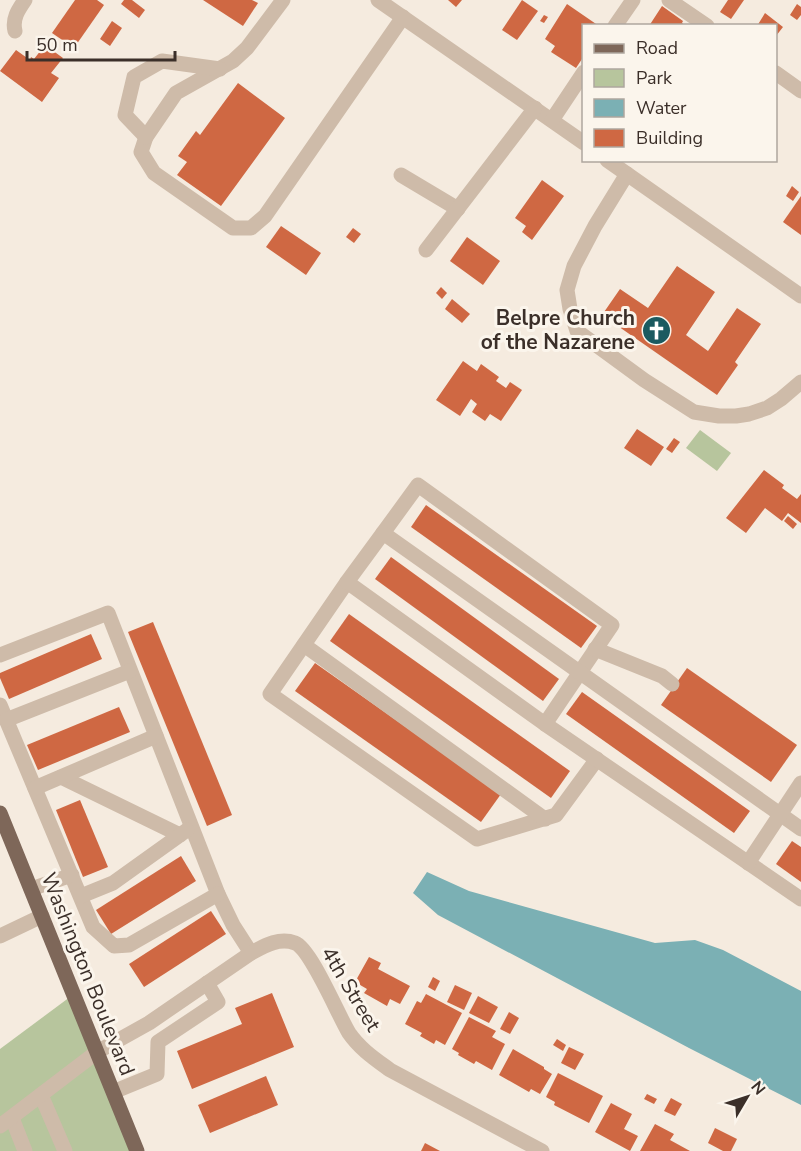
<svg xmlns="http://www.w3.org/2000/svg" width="801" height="1151" font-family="'Nunito Sans',sans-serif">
	<rect width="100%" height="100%" fill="#f5ebdf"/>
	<g fill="#b7c59d">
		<polygon points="700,430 731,453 717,471 686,448"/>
		<polygon points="74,994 137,1151 0,1151 0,1049"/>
	</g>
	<polygon fill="#7bb0b4" points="427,872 469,891 655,943 695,940 723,950 801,991 801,1105 689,1048 438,915 413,893"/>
	<g fill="#cf6843">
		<polygon points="75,0 97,0 104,5 74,48 52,33"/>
		<polygon points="124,0 132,0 145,10 139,18 121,4"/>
		<polygon points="203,0 252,0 258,3 243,26"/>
		<polygon points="448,0 462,0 456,7"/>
		<polygon points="522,0 538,11 517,40 502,30"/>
		<polygon points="728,0 744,0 731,19 720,12"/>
		<polygon points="567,4 599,26 584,26 584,56 576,68 551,52 555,46 545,39"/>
		<polygon points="797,4 801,7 801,15 797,20 790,15"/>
		<polygon points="662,6 683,21 682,23 686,26 649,26"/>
		<polygon points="765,13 783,27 776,36 776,26 757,26"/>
		<polygon points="544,15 548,17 544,23 540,21"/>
		<polygon points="112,21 122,28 110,46 100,39"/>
		<polygon points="45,45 63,58 51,73 59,78 42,102 0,71 16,50 30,60 31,57 34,59"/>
		<polygon points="238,83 285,118 221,206 177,175 187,162 178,156 196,131 200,135"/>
		<polygon points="542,180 564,196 532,240 522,232 526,226 515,218"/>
		<polygon points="792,186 799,192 793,201 786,196"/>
		<polygon points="801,196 801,235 783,222"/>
		<polygon points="281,226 321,253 306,275 266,247"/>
		<polygon points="353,228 361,234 354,243 346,237"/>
		<polygon points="467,237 500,261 483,285 450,261"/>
		<polygon points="677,266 715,292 686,335 708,351 737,308 761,324 735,362 738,365 717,395 602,315 620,289 648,308"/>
		<polygon points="441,287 447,293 442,299 436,293"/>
		<polygon points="452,299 470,314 462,323 445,309"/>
		<polygon points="463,361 477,371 481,364 499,377 496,381 506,388 510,382 522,390 501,421 490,414 485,421 472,412 477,404 471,399 460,416 436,400"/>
		<polygon points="637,429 664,447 651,466 624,448"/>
		<polygon points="674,438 680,442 672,453 666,449"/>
		<polygon points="764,470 784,485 782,488 797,499 801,494 801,523 788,513 782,521 765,508 746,533 726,518"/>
		<polygon points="426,505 597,626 581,648 411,527"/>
		<polygon points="788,516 797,524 793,529 784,521"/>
		<polygon points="391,557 559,679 543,701 375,579"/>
		<polygon points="349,614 570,771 551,798 330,641"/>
		<polygon points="153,622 232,815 207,826 128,632"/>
		<polygon points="91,634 102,659 9,699 0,678 0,673"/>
		<polygon points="315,663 501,794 481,822 295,691"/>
		<polygon points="687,668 797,745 771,782 661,705"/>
		<polygon points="582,692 750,811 734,833 566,714"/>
		<polygon points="119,707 130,732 38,770 27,745"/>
		<polygon points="80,800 108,867 83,877 56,810"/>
		<polygon points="792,841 801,847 801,882 776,864"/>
		<polygon points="181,856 196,881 111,934 96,910"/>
		<polygon points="211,911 226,934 144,987 129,964"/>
		<polygon points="369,957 381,963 378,969 410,986 400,1004 390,999 387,1006 364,993 367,989 355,982"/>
		<polygon points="433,977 440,981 435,991 428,987"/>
		<polygon points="455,985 472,993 464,1010 447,1002"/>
		<polygon points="272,993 294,1047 192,1089 177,1051 242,1024 235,1008"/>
		<polygon points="426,994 462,1013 445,1045 436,1040 434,1044 420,1036 422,1033 405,1024 417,1001 421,1003"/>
		<polygon points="478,996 498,1007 489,1023 469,1013"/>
		<polygon points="509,1012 519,1018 510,1034 500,1029"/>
		<polygon points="469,1017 496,1031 492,1037 505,1044 492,1070 476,1061 474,1064 458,1055 459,1053 452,1049"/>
		<polygon points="557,1039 566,1045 563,1051 553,1045"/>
		<polygon points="569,1047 584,1054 575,1070 561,1063"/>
		<polygon points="513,1049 544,1067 544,1069 552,1074 540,1094 531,1089 529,1092 499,1075"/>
		<polygon points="558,1073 603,1096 589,1123 554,1105 555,1102 546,1097"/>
		<polygon points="266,1076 278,1105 210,1133 198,1105"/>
		<polygon points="647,1094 657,1099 654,1104 644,1099"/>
		<polygon points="671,1098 682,1104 675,1116 664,1111"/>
		<polygon points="611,1103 632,1114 624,1129 638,1136 630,1151 595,1132"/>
		<polygon points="655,1124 674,1134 670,1140 690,1151 640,1151"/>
		<polygon points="715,1128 737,1139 731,1151 723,1151 708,1143"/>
		<polygon points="425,1143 440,1151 421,1151"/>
	</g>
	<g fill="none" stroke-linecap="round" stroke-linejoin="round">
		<g stroke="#cebba9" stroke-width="15">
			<polyline points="283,0 247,48 233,61 176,93 146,137 141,152 154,173 233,228 251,228 265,216 403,17"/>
			<polyline points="378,0 584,143"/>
			<polyline points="669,0 707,26"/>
			<polyline points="615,26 633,0"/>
			<path d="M 15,31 C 12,19 18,10 25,0"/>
			<polyline points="776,73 801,91"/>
			<polyline points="552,120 584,72"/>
			<polyline points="146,137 125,115 134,77 162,61 220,69"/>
			<polyline points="607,160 801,296"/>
			<polyline points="627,174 595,226 574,266 567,290 570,309 577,331 644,380 694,412 719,416 736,416 749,414 767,408 781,399 801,382"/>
			<polyline points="401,175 458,209"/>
			<polyline points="426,250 535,108"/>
			<polyline points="383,533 418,485 612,625 545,724"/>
			<polyline points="347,582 270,694 477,839 556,815 597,759"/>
			<polyline points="304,645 545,819"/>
			<polyline points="595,649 662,676 672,684"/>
			<polyline points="0,655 108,613 218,894 233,925 251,953"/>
			<polyline points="0,705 93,927 114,946 129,945 218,894"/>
			<polyline points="6,720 130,671"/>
			<polyline points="61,777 180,835"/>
			<polyline points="35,788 156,736"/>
			<polyline points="801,829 383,533 347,582 545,724 801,899"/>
			<polyline points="748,863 801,783"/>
			<polyline points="31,889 72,875"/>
			<polyline points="81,896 113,883 187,830"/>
			<polyline points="0,936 42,916"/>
			<polyline points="113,1092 157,1074 158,1042 218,1002 207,983"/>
			<polyline points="41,1095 65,1151"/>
			<polyline points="12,1118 25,1151"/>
			<path d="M 0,1126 L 97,1052 L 149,1023 L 251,953 C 264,946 279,937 295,943 C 311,949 338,1015 349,1033 C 360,1049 375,1059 390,1070 L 542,1151"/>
		</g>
		<polyline stroke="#7e6759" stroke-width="15" points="0,813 137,1151"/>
	</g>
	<defs>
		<symbol id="church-disc" viewBox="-11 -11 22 22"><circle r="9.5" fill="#1b5a60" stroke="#fbf5ec"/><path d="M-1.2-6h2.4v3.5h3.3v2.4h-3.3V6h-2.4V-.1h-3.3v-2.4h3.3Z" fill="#fff"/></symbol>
	</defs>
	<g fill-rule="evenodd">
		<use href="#church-disc" x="640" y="314" width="33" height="33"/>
	</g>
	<g text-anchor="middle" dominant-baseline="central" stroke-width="6" stroke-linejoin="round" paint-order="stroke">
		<g font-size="21" font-weight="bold" fill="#3b2f29" stroke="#fbf5ec" text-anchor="end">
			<text x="635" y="318">Belpre Church<tspan x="635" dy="24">of the Nazarene</tspan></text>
		</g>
		<g font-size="21" fill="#3b2f29" stroke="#fbf5ec">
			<text transform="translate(88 974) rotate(68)">Washington Boulevard</text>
			<text transform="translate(351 989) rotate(59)">4th Street</text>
		</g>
	</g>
	<rect x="582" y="24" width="195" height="138" fill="#fbf5ec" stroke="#aea69e" stroke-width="1.5"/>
	<rect x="594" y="44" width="30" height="9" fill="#7e6759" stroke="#aea69e" stroke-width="1.5"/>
	<text x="636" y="54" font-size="18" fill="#3b2f29">Road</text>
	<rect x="594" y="69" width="30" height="18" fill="#b7c59d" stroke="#aea69e" stroke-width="1.5"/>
	<text x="636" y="84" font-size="18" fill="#3b2f29">Park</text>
	<rect x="594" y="99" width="30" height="18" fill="#7bb0b4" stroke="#aea69e" stroke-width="1.5"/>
	<text x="636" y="114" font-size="18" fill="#3b2f29">Water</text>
	<rect x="594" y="129" width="30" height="18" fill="#cf6843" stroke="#aea69e" stroke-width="1.5"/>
	<text x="636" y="144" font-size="18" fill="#3b2f29">Building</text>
	<g transform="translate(747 1097) rotate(51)" stroke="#fbf5ec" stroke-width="4.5" paint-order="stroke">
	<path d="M0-4.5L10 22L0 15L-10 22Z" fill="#3b2f29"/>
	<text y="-9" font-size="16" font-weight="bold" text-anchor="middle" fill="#3b2f29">N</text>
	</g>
	<path d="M27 51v9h148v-9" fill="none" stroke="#3b2f29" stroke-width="3"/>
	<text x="36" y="51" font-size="18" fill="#3b2f29" stroke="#fbf5ec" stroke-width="4.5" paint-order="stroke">50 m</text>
</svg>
